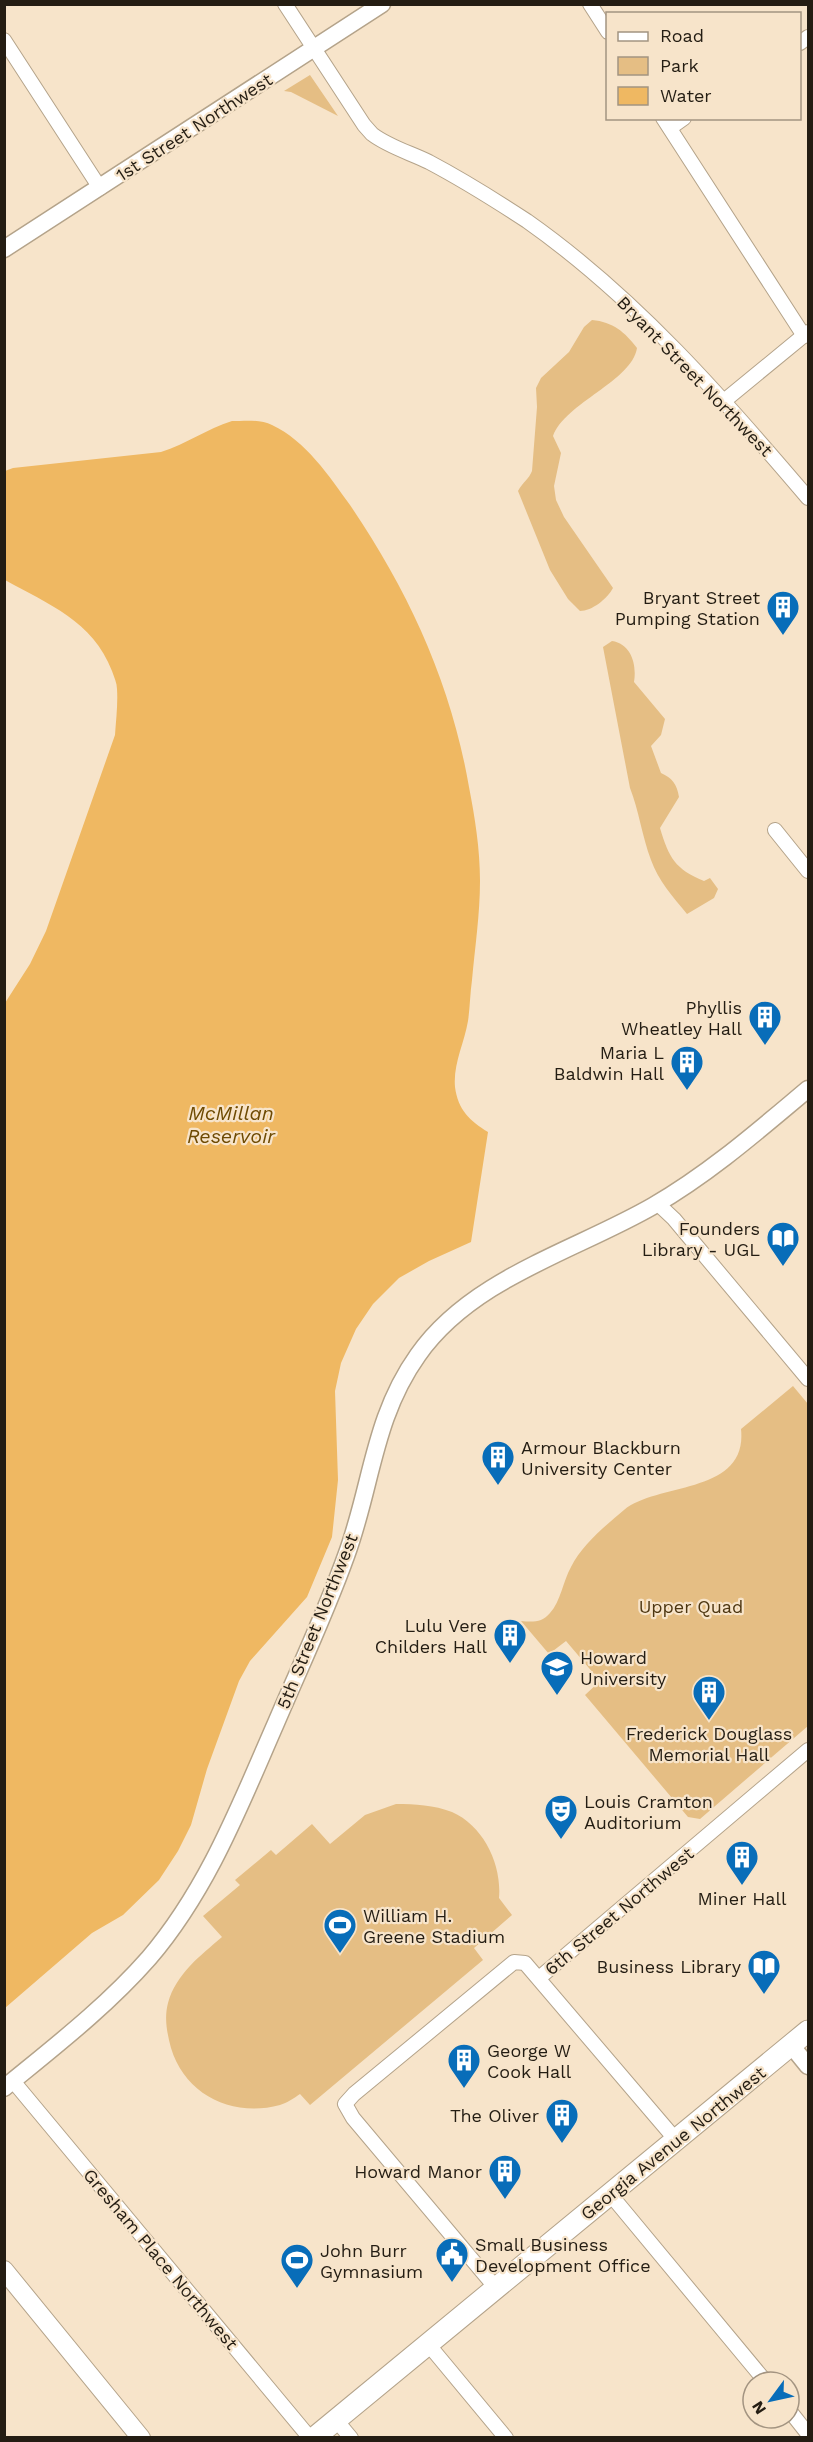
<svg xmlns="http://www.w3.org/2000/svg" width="813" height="2442" font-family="'Work Sans',sans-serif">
	<rect width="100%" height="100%" fill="#f7e4ca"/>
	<g fill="#e5be84">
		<polygon points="310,75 338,116 291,92 284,91"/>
		<path d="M 592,320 C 613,322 625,332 637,348 C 632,381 565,403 553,436 L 561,453 L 554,486 L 556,500 L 564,517 L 613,588 C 607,599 592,611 580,611 L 568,599 L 550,570 L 518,491 C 522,483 529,479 532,471 L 537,407 L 536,388 L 541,378 L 569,352 L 584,327 Z"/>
		<path d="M 612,641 C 631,644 637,664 634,682 L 665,719 L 661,735 L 651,746 L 661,773 C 672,778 677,784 679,797 L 660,828 C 669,858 675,869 704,881 L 710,878 L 718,889 L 714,898 L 687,914 C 673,897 658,880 651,860 C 642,836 639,811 630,788 L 603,647 Z"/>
		<path d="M 793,1386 L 808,1404 L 808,1726 L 700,1819 L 688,1817 L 585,1695 L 600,1681 L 566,1641 L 549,1654 L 521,1621 C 532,1622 542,1623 550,1613 C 561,1601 563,1581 571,1567 C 582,1545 605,1526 624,1510 C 658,1482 748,1495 741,1429 Z"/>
		<path d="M 396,1804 C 415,1804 434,1805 452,1812 C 484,1826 502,1865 499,1898 L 512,1915 L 474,1948 L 483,1960 L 310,2105 L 300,2094 C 294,2098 287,2103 280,2105 C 233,2118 185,2095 171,2048 C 167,2033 164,2018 168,2003 C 176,1974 200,1956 222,1937 L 203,1916 L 240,1885 L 235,1880 L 271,1850 L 276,1855 L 312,1824 L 330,1844 L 365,1815 Z"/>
	</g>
	<path fill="#efb862" d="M 232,421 C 244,421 261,419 272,425 C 306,441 329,476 350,505 C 409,592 451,683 469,787 C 475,818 480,849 480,881 C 480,914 475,947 472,980 C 470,994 470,1008 468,1021 C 464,1044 453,1064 455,1087 C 458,1110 470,1121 488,1132 L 471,1242 L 429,1261 L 399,1278 L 373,1304 L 356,1329 L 341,1363 L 335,1391 L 338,1480 L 332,1537 L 307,1597 L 250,1661 L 239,1681 L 207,1769 L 191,1825 L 178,1851 L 159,1880 L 123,1915 L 92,1933 L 5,2008 L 5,1003 L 30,964 L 46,931 L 115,735 C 116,720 118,704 117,689 C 117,683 114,677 112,671 C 93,621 48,604 5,580 L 5,471 L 13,468 L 161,452 C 186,444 207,429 232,421 Z"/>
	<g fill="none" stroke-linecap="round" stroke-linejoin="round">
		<defs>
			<g id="minor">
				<path d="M 285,4 L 364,125 L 372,134 C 389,147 411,153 429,162 C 463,180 495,200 527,221 C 635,297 723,398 808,498"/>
				<polyline points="590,4 608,32"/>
				<polyline points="4,40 100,188"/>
				<polyline points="800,43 808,37"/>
				<polyline points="663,118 804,336"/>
				<polyline points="670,128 684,118"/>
				<polyline points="724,401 808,332"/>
				<polyline points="775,830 808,871"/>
				<polyline points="657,1203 674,1219 808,1379"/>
				<polyline points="539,1978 808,1750"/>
				<polyline points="13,2081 310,2438"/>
				<polyline points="610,2194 766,2382"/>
				<polyline points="496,2288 353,2118 345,2104 354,2094 514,1962 525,1963 676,2140"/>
				<polyline points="428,2344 506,2438"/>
				<polyline points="789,2410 808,2434"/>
				<polyline points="336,2420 351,2438"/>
			</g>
			<g id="tertiary">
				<polyline points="4,249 382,4"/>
				<polyline points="791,2045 808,2066"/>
				<path d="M 4,2088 C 54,2047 106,2007 149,1958 C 208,1889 240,1805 276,1723 C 300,1667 326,1612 346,1556 C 372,1486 373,1418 418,1355 C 472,1278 575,1251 653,1206 C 710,1173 759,1130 808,1089"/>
			</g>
			<polyline id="secondary" points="4,2270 141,2438"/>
			<polyline id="trunk" points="314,2438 808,2031"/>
		</defs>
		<use href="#minor" stroke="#b4a38a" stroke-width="16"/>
		<use href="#tertiary" stroke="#b4a38a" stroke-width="19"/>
		<use href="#secondary" stroke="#b4a38a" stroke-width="20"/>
		<use href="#trunk" stroke="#b4a38a" stroke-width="23"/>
		<use href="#minor" stroke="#fff" stroke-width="14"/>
		<use href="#tertiary" stroke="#fff" stroke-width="16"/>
		<use href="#secondary" stroke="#fff" stroke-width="18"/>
		<use href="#trunk" stroke="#fff" stroke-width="21"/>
	</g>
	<defs>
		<symbol id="building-pin" viewBox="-11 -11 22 30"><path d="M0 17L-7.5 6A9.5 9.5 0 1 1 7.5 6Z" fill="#086db9" stroke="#f7e4ca"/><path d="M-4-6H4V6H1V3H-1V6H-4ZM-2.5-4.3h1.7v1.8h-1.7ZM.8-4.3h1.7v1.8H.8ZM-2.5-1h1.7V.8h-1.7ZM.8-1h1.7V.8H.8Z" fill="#fff"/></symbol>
		<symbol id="library-pin" viewBox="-11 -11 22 30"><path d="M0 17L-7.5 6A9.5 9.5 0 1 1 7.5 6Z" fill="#086db9" stroke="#f7e4ca"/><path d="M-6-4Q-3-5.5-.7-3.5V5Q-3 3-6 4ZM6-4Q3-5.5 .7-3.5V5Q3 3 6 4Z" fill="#fff"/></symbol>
		<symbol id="university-pin" viewBox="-11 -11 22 30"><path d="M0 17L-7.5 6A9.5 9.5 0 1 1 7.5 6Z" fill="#086db9" stroke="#f7e4ca"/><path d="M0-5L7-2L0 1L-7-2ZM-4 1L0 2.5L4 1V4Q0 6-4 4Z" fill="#fff"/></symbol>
		<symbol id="theatre-pin" viewBox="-11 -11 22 30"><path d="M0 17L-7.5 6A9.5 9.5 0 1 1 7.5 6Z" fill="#086db9" stroke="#f7e4ca"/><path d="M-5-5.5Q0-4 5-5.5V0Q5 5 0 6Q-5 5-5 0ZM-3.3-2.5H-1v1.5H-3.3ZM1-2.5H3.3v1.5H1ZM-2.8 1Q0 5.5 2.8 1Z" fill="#fff"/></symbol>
		<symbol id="stadium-pin" viewBox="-11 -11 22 30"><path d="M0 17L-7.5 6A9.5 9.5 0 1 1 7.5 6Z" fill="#086db9" stroke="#f7e4ca"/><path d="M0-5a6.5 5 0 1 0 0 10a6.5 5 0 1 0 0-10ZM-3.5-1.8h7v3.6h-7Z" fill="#fff"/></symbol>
		<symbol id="civic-pin" viewBox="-11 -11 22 30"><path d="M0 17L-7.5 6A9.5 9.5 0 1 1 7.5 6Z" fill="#086db9" stroke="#f7e4ca"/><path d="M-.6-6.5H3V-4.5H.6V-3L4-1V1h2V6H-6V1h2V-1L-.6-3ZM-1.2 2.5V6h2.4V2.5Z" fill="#fff"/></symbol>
	</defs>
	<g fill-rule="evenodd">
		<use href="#building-pin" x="764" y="588" width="38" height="52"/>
		<use href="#building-pin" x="746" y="998" width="38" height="52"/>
		<use href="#building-pin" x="668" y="1043" width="38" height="52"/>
		<use href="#library-pin" x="764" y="1219" width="38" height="52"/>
		<use href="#building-pin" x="479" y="1438" width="38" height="52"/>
		<use href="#building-pin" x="491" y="1616" width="38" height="52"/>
		<use href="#university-pin" x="538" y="1648" width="38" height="52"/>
		<use href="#building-pin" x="690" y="1673" width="38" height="52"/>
		<use href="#theatre-pin" x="542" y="1792" width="38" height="52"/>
		<use href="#building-pin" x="723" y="1838" width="38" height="52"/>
		<use href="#stadium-pin" x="321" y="1906" width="38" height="52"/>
		<use href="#library-pin" x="745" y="1947" width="38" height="52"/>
		<use href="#building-pin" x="445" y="2041" width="38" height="52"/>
		<use href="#building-pin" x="543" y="2096" width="38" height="52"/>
		<use href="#building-pin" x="486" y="2152" width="38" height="52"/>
		<use href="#civic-pin" x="433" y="2235" width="38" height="52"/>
		<use href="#stadium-pin" x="278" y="2241" width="38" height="52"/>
	</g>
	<g text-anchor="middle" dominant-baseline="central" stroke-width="4.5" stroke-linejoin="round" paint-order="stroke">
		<g font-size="18" fill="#241d13" stroke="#f7e4ca">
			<text transform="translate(194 127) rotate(-33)">1st Street Northwest</text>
			<text transform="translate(695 376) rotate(46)">Bryant Street Northwest</text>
			<text transform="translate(317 1621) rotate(-68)">5th Street Northwest</text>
			<text transform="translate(619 1911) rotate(-40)">6th Street Northwest</text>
			<text transform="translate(673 2143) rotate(-39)">Georgia Avenue Northwest</text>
			<text transform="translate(161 2259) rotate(50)">Gresham Place Northwest</text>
		</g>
		<g font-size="18" fill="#241d13" stroke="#f7e4ca" text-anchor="end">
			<text x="760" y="597">Bryant Street<tspan x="760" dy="21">Pumping Station</tspan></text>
			<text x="742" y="1007">Phyllis<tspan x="742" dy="21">Wheatley Hall</tspan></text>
			<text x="664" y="1052">Maria L<tspan x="664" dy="21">Baldwin Hall</tspan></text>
			<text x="760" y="1228">Founders<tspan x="760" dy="21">Library - UGL</tspan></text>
			<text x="521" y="1447" text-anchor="start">Armour Blackburn<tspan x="521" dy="21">University Center</tspan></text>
			<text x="487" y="1625">Lulu Vere<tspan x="487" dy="21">Childers Hall</tspan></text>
			<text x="580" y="1657" text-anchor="start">Howard<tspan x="580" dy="21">University</tspan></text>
			<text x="709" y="1733" text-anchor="middle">Frederick Douglass<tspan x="709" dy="21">Memorial Hall</tspan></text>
			<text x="584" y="1801" text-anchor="start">Louis Cramton<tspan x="584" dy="21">Auditorium</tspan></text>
			<text x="742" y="1898" text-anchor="middle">Miner Hall</text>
			<text x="363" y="1915" text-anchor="start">William H.<tspan x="363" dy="21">Greene Stadium</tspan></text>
			<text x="741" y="1966">Business Library</text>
			<text x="487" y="2050" text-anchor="start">George W<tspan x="487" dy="21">Cook Hall</tspan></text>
			<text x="539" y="2115">The Oliver</text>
			<text x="482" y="2171">Howard Manor</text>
			<text x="475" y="2244" text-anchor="start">Small Business<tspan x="475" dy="21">Development Office</tspan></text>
			<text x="320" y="2250" text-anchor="start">John Burr<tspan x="320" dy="21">Gymnasium</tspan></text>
		</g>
		<g font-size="18" fill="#4d3611" stroke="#f7e4ca">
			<text x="691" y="1606">Upper Quad</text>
		</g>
		<g font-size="20" font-style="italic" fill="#6e4a02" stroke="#f7e4ca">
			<text x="231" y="1113">McMillan<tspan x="231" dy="23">Reservoir</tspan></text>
		</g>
	</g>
	<rect width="813" height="2442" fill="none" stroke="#241d13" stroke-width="12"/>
	<rect x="606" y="12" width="195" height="108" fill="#f7e4ca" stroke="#a39481" stroke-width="1.5"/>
	<rect x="618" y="32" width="30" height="9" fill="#ffffff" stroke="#a39481" stroke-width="1.5"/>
	<text x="660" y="42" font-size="18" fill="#241d13">Road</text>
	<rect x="618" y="57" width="30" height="18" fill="#e5be84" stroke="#a39481" stroke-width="1.5"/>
	<text x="660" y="72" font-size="18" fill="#241d13">Park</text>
	<rect x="618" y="87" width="30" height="18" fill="#efb862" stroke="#a39481" stroke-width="1.5"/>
	<text x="660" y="102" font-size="18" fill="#241d13">Water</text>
	<g transform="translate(771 2400) rotate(237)"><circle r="28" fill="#f7e4ca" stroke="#a39481" stroke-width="1.5"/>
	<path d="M0-4.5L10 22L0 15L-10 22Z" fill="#086db9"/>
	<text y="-9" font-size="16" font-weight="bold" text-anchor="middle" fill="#241d13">N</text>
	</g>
</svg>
